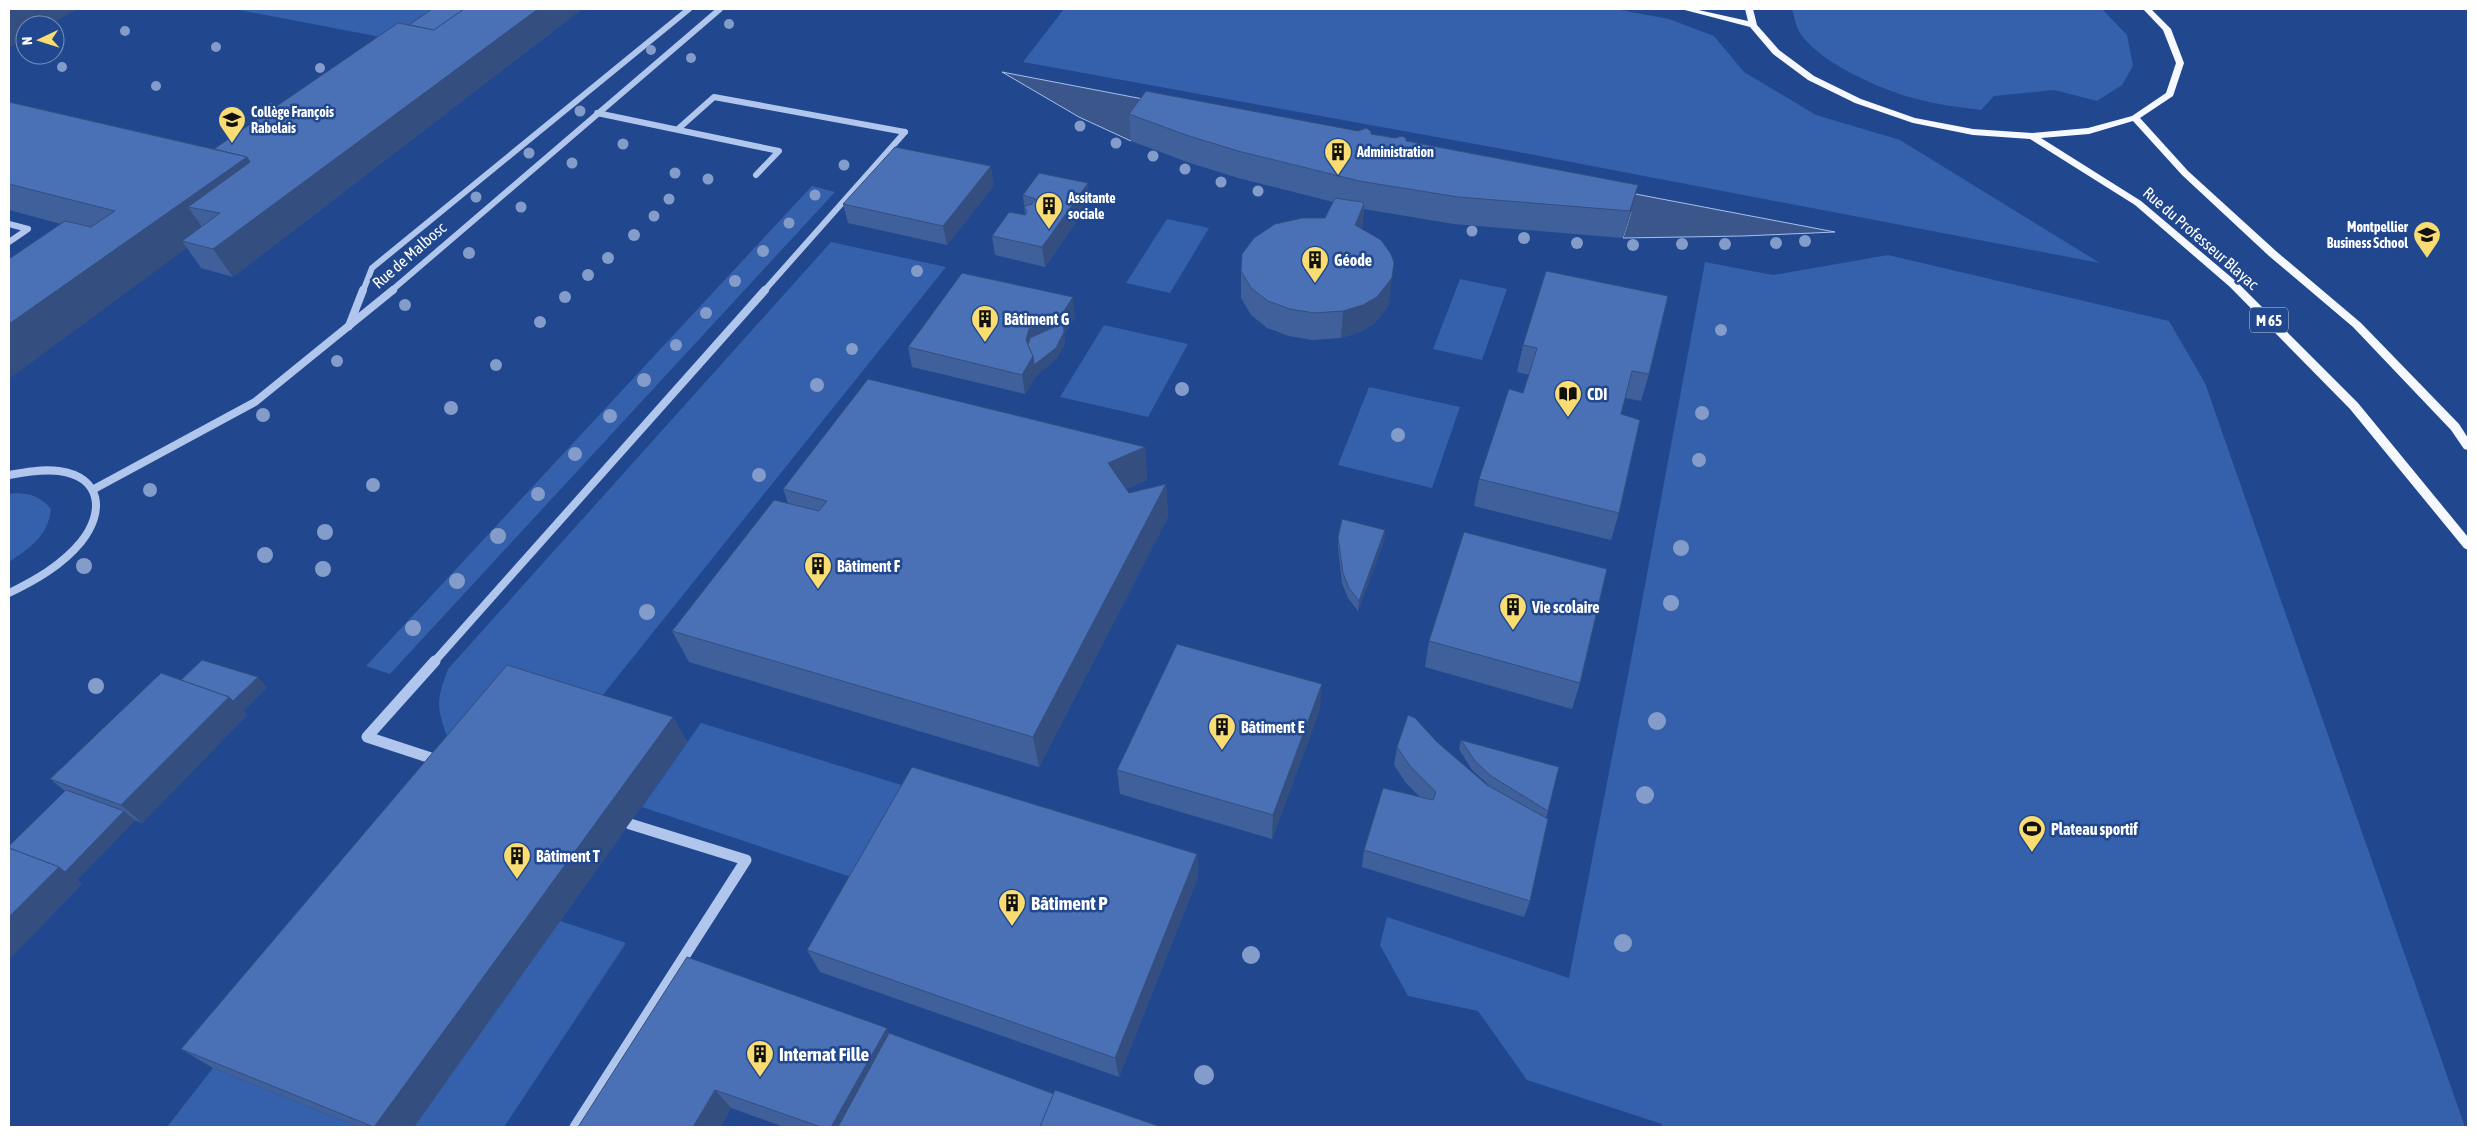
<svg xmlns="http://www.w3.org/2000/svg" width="2477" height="1136" font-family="'Asap Condensed',sans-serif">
	<rect width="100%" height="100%" fill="#21478e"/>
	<g fill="#3560ab">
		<polygon points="234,9 467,9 417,44"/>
		<polygon points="1064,9 1615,9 1669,19 1714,36 1744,72 1816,115 1900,140 2100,263 1508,150 1023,62"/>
		<path d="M 1792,9 L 2102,9 L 2127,35 L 2133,66 L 2122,85 L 2097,101 L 2054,90 L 1994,96 L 1981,110 C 1960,107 1937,105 1917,99 C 1884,91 1811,60 1797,27 C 1795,22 1794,15 1792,9 Z"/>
		<polygon points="812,186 835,192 390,674 366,666"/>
		<polygon points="1167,219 1209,228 1170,293 1126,283"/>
		<path d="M 831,242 L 946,267 L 590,711 L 449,742 C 437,708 435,703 448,669 Z"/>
		<polygon points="1888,255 2169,321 2205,383 2465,1127 1662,1127 1662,1124 1527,1080 1478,1011 1408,996 1380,945 1387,917 1569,978 1635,639 1705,262 1773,275"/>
		<polygon points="1460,279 1507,289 1482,360 1433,349"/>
		<polygon points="1104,325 1188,344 1148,417 1060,397"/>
		<polygon points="1369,387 1460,407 1432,488 1338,465"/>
		<path d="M 16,493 C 31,494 40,496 51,509 C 48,536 30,548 9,562 L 9,494 Z"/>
		<polygon points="701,723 921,791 869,883 642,807"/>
		<polygon points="560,921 626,943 504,1127 414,1127"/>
		<polygon points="213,1068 358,1127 167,1127"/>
	</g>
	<g fill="#3b568a" stroke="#a4c0ed">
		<polygon points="1002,72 1378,144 1148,118 1131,141 1079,117"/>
		<polygon points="1399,149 1835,232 1743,236 1623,238 1631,212"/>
	</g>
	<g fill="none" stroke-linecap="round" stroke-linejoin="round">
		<g stroke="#b0c6ec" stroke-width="6">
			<polyline points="597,113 779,151 756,175"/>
			<polyline points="678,129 714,97 905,132"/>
			<polyline points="9,224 28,229 9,242"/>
			<polyline points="363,291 372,268 689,9"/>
			<polyline points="391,291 720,9"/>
			<polyline points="764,291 905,132"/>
		</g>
		<g stroke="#b0c6ec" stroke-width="8">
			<polyline points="349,326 363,290"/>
			<path d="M 9,475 C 25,472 42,469 59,471 C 102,477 105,512 81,542 C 62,565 36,580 9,593"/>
			<polyline points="94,489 255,402 393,290"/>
			<polyline points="434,662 765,290"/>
		</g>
		<g stroke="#b0c6ec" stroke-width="11">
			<polyline points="435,661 367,737 440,761"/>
			<polyline points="575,1127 746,860 630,824"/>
		</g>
		<polygon fill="#f6f8ff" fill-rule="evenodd" points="1681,9 1694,9 1748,21 1745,9 1753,9 1757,25 1779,50 1814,76 1861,99 1915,118 1973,129 2032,133 2088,128 2132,116 2166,93 2176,63 2163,30 2143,9 2151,9 2171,29 2184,63 2173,96 2140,118 2188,171 2277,252 2361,323 2459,424 2468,438 2468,450 2464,449 2451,430 2353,327 2269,256 2182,175 2133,121 2089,134 2041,138 2141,201 2238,283 2358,403 2468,537 2468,550 2464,548 2350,409 2230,287 2135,205 2030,139 1973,135 1913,123 1855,103 1808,80 1773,54 1750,27"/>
	</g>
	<g fill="#849cc9">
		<circle cx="729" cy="24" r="5"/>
		<circle cx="125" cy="31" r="5"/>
		<circle cx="216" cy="47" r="5"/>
		<circle cx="651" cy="50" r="5"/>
		<circle cx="691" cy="58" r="5"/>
		<circle cx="62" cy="67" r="5"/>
		<circle cx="320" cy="68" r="5"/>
		<circle cx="156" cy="86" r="5"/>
		<circle cx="271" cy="109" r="5.5"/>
		<circle cx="580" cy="111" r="5.5"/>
		<circle cx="1080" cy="126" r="5.5"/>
		<circle cx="1116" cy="143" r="5.5"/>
		<circle cx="623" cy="144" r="5.5"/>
		<circle cx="529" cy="153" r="5.5"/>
		<circle cx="1153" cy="156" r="5.5"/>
		<circle cx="572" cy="163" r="5.5"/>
		<circle cx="844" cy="165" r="5.5"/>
		<circle cx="1185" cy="169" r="5.5"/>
		<circle cx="675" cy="173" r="5.5"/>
		<circle cx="708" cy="179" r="5.5"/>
		<circle cx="1221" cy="182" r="5.5"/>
		<circle cx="1258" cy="191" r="5.5"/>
		<circle cx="815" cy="195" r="5.5"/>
		<circle cx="476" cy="197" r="5.5"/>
		<circle cx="669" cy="199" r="5.5"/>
		<circle cx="521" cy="207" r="5.5"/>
		<circle cx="654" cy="216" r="5.5"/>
		<circle cx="789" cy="223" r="5.5"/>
		<circle cx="1472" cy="231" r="5.5"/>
		<circle cx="634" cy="235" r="6"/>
		<circle cx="1524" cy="238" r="6"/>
		<circle cx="1805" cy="241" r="6"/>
		<circle cx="1577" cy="243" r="6"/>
		<circle cx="1776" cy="243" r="6"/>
		<circle cx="1682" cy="244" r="6"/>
		<circle cx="1725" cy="244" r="6"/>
		<circle cx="421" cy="245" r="6"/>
		<circle cx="1633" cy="245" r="6"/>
		<circle cx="763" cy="251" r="6"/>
		<circle cx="469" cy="253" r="6"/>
		<circle cx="608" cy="258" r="6"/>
		<circle cx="917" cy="271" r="6"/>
		<circle cx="588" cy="275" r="6"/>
		<circle cx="735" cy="281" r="6"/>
		<circle cx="565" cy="297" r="6"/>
		<circle cx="405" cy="305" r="6"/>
		<circle cx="706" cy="313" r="6"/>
		<circle cx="540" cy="322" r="6"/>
		<circle cx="1721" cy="330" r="6"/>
		<circle cx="676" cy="345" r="6"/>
		<circle cx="852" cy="349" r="6"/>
		<circle cx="337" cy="361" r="6"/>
		<circle cx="496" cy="365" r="6"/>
		<circle cx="644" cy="380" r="7"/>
		<circle cx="817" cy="385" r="7"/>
		<circle cx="1182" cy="389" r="7"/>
		<circle cx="451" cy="408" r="7"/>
		<circle cx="1702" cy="413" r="7"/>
		<circle cx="263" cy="415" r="7"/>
		<circle cx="610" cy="416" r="7"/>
		<circle cx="1398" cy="435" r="7"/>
		<circle cx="575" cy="454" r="7"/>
		<circle cx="1699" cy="460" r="7"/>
		<circle cx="759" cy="475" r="7"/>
		<circle cx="373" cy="485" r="7"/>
		<circle cx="150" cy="490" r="7"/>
		<circle cx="538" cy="494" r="7"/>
		<circle cx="325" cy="532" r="8"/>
		<circle cx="498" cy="536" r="8"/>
		<circle cx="1681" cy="548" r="8"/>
		<circle cx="265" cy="555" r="8"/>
		<circle cx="84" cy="566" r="8"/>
		<circle cx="323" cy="569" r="8"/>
		<circle cx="457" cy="581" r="8"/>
		<circle cx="1671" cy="603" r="8"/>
		<circle cx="647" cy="612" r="8"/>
		<circle cx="413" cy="628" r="8"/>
		<circle cx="96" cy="686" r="8"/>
		<circle cx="1657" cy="721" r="9"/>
		<circle cx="1645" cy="795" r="9"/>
		<circle cx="1623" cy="943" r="9"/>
		<circle cx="1251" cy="955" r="9"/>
		<circle cx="1204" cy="1075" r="10"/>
	</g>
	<g fill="#40609c">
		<polygon points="432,9 582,9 233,277 201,268 187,248 61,224 9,210 9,102 214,149 409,25"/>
		<polygon points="1129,114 1371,134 1638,185 1631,212 1623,238 1454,224 1364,209 1362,229 1389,305 1374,324 1360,332 1341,338 1312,340 1289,336 1267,328 1251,315 1241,298 1241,271 1325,218 1333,202 1238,178 1187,162 1131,141"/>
		<polygon points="994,185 947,245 848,223 843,204"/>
		<polygon points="1023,195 1090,202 1045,267 995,255 992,236 1025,215"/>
		<polygon points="1075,317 1064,334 1065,343 1057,358 1036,376 1025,394 912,367 908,347"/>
		<polygon points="1523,345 1649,374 1641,401 1625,398 1621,414 1619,513 1611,540 1474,506 1479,479 1523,393 1529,375 1517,372"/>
		<polygon points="1145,447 1147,480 1126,489 1129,493 1166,484 1168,517 1039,767 689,662 672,631 788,503 783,489"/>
		<polygon points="1385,530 1384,541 1358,611 1348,598 1342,583 1338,547 1338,537"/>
		<polygon points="1429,641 1580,683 1572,709 1425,667"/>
		<polygon points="181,680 267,687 243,711 247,715 142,823 135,820 77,880 82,884 9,959 9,846 65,791 50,779"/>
		<polygon points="1320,709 1272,839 1120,794 1117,770"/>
		<polygon points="673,717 687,742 414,1127 358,1127 213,1068 181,1049"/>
		<polygon points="1461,740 1548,811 1546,818 1530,901 1524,917 1362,867 1364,850 1420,797 1406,783 1394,765 1397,747 1489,785 1472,770 1459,749"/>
		<polygon points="1197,854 1198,877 1119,1077 820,972 807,950"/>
		<polygon points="889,1033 1054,1094 1161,1127 784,1127 731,1108 720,1127 578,1127"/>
	</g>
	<g fill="#344e7f">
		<polygon points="9,9 78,9 49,25 25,25 25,39 9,48"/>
		<polygon points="538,9 582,9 233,277 213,249"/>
		<polygon points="247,157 268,189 220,213 188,207 207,234 182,241 187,248 9,379 9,324"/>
		<polygon points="991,166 994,185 947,245 943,226"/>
		<polygon points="1088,183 1090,202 1045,267 1042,247"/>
		<polygon points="1638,185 1631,212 1623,238 1630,211"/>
		<polygon points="1364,204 1362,231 1355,225"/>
		<polygon points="1392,278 1389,305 1374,324 1360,332 1341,338 1343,311"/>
		<polygon points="1073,297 1075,317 1064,334 1065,343 1057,358 1036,376 1025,394 1022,375 1030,355 1026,340 1029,329"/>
		<polygon points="1145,447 1147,480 1111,496 1108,463"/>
		<polygon points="1166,484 1168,517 1039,767 1033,737"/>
		<polygon points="1385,530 1384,541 1358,611 1359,601"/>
		<polygon points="258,677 267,687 243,711 247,715 142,823 121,805 229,697"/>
		<polygon points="1322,684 1320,709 1272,839 1273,815"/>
		<polygon points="673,717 687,742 414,1127 374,1127"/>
		<polygon points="124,811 135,820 77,880 82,884 9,959 9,917 59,867"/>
		<polygon points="1197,854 1198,877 1119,1077 1115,1058"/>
		<polygon points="887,1028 897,1048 854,1127 831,1127"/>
		<polygon points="715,1090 731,1108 720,1127 693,1127"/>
	</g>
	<g fill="#4a70b5" stroke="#344e7f">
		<polygon points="432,9 464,9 434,30 409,25"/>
		<polygon points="464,9 538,9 213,249 182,241 220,213 188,207 250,162 247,157 214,149 398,23 434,30"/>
		<polygon points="1146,91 1358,131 1366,128 1371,131 1371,134 1395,138 1402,136 1406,138 1406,141 1638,185 1630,211 1458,197 1359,181 1238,151 1186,135 1129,114"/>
		<polygon points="9,102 247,157 9,324 9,259 65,221 91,227 115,211 9,184"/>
		<polygon points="895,147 991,166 943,226 843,204"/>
		<polygon points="1039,173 1088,183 1042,247 992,236 1009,212 1025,215 1027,212 1024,206 1032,204 1036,199 1023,195"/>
		<polygon points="1335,198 1362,202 1364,204 1355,225 1381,240 1391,254 1394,263 1392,278 1377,297 1363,305 1343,311 1314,313 1290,309 1268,301 1251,288 1241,271 1242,254 1254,238 1275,224 1302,218 1325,218"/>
		<polygon points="1546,271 1668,296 1649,374 1632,371 1621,414 1640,420 1619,513 1479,479 1509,389 1523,393 1531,368 1537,348 1523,345"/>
		<polygon points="962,273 1073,297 1062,314 1029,329 1026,340 1033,356 1022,375 908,347"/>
		<polygon points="1063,323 1064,332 1056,348 1034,365 1033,356 1028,345 1030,338"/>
		<polygon points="868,379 1145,447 1108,463 1129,493 1166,484 1033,737 672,631 774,500 819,511 827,501 783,489"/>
		<polygon points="1342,519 1385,530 1359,601 1349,588 1343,573 1338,537"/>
		<polygon points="1464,532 1607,569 1580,683 1429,641"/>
		<polygon points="1177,644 1322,684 1273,815 1117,770"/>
		<polygon points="202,660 258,677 233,701 229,697 181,680"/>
		<polygon points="507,665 673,717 374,1127 181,1049"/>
		<polygon points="161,673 229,697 121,805 50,779"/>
		<polygon points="1408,715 1415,718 1437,742 1487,785 1548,819 1530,901 1364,850 1383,788 1433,800 1436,792 1410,766 1397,747"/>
		<polygon points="1461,740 1559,767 1548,811 1491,776 1475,761"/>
		<polygon points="912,767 1197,854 1115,1058 807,950"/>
		<polygon points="66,790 124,811 65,872 59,867 9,848 9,846"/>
		<polygon points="9,848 59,867 9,917"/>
		<polygon points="687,957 887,1028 831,1127 821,1127 715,1090 693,1127 578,1127"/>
		<polygon points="889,1033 1054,1094 1040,1127 838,1127"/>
		<polygon points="1055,1090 1161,1127 1040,1127"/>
	</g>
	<defs>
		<symbol id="school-pin" viewBox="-11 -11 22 30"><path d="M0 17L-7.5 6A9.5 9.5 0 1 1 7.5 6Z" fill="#f9dd72" stroke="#21478e"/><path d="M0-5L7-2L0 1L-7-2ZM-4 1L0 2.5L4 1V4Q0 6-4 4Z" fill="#111"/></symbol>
		<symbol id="building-pin" viewBox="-11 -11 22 30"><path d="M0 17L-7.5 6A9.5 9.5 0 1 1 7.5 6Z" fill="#f9dd72" stroke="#21478e"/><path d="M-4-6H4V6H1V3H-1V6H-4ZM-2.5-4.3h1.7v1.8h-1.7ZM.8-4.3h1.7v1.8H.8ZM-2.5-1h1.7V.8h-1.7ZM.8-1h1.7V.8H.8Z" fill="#111"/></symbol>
		<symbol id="university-pin" viewBox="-11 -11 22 30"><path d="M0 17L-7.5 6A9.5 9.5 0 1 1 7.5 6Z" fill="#f9dd72" stroke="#21478e"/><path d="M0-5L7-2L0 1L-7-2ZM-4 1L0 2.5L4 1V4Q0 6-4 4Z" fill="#111"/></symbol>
		<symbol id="library-pin" viewBox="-11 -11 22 30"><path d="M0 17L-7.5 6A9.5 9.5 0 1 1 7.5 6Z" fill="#f9dd72" stroke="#21478e"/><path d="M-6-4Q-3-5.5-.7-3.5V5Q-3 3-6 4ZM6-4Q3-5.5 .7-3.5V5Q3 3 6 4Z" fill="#111"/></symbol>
		<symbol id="stadium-pin" viewBox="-11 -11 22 30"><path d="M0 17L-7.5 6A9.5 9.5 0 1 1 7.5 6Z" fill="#f9dd72" stroke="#21478e"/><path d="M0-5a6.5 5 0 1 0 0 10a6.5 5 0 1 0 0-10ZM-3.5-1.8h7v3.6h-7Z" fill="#111"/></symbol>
	</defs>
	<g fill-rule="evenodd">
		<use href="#school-pin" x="216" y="104" width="32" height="43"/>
		<use href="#building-pin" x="1322" y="136" width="32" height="43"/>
		<use href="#building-pin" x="1033" y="190" width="32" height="43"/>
		<use href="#university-pin" x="2411" y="219" width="32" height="43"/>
		<use href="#building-pin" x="1299" y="244" width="32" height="43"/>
		<use href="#building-pin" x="969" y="303" width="32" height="43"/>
		<use href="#library-pin" x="1552" y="378" width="32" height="43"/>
		<use href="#building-pin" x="802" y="550" width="32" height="43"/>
		<use href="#building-pin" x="1497" y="591" width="32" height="43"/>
		<use href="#building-pin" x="1206" y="711" width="32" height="43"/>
		<use href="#stadium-pin" x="2016" y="813" width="32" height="43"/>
		<use href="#building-pin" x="501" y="840" width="32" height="43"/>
		<use href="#building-pin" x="996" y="887" width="32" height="43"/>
		<use href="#building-pin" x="744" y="1038" width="32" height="43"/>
	</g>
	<g text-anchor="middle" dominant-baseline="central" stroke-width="5" stroke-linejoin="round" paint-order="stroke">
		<g font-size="14" font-weight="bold" fill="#fff" stroke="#21478e" text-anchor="start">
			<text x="251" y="112">Collège François<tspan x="251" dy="16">Rabelais</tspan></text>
			<text x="1357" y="152">Administration</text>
			<text x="1068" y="198">Assitante<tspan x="1068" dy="16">sociale</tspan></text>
			<text x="2408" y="227" text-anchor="end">Montpellier<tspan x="2408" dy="16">Business School</tspan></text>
		</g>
		<rect fill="#21478e" stroke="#bcc8dd" stroke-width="1" x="2250" y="307.5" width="38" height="25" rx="4"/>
		<g font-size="15" font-weight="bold" fill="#fff">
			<text x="2269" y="320">M 65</text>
		</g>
		<g font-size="16" fill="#fff" stroke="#21478e">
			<text transform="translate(2201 238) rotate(41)">Rue du Professeur Blayac</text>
			<text transform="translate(409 255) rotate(-41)">Rue de Malbosc</text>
		</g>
		<g font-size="16" font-weight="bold" fill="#fff" stroke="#21478e" text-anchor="start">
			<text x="1334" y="260">Géode</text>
			<text x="1004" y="319">Bâtiment G</text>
			<text x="1587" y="394">CDI</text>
			<text x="837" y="566">Bâtiment F</text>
			<text x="1532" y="607">Vie scolaire</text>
			<text x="1241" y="727">Bâtiment E</text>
			<text x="2051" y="829">Plateau sportif</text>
			<text x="536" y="856">Bâtiment T</text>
		</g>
		<g font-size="19" font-weight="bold" fill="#fff" stroke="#21478e" text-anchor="start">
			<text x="1031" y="903">Bâtiment P</text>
			<text x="779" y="1054">Internat Fille</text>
		</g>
	</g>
	<rect width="2477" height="1136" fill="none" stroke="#ffffff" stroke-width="20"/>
	<g transform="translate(40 40) rotate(266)"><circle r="24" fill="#21478e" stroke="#7a91bb"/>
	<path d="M0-4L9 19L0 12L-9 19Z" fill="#f9dd72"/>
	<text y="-8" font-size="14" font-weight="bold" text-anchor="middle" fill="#ffffff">N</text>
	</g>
</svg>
